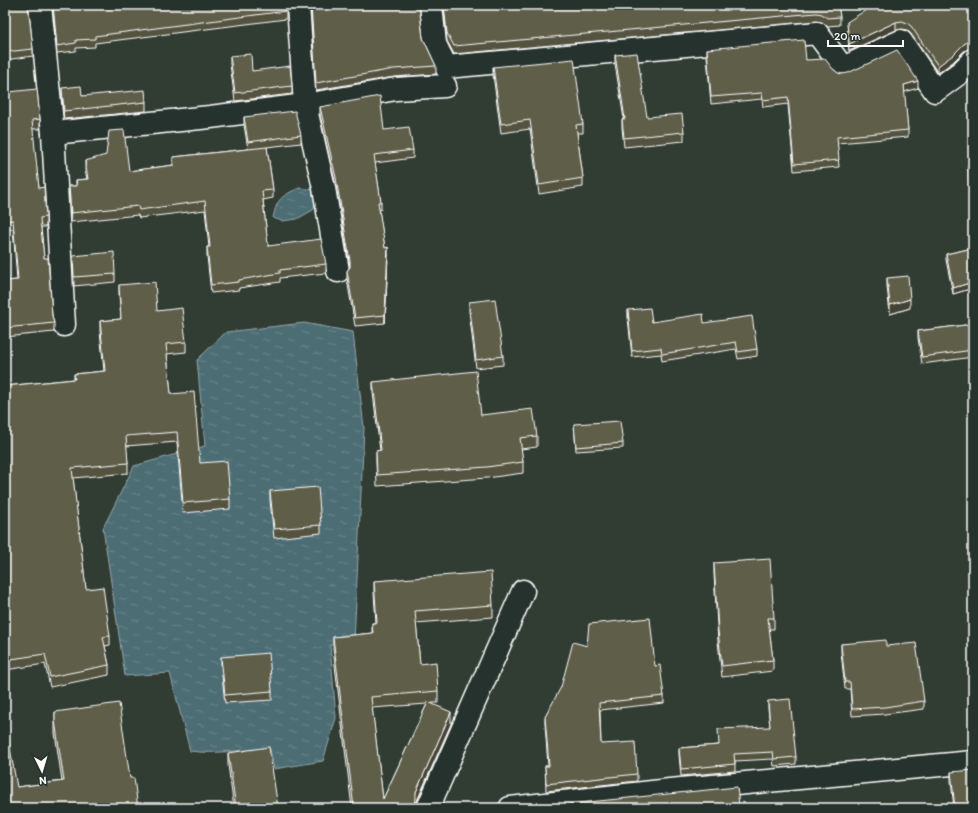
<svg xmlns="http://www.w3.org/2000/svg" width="978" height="813" font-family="Itim,sans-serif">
	<defs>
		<pattern id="water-ripples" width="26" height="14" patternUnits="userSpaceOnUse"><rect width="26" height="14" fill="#4e6d75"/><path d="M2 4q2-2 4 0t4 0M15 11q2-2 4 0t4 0" fill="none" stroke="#69838a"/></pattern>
	</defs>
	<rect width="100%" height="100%" fill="#313c33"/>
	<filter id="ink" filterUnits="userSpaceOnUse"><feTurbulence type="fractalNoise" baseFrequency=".025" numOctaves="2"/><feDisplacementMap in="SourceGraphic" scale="8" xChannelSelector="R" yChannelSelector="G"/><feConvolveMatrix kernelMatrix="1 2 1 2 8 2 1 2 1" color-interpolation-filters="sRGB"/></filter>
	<g filter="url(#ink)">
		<g fill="url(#water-ripples)" stroke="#95a7ac">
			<path d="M 299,188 L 314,190 L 316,203 L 313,210 L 297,219 L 282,221 L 273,218 C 277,198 282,196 299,188 Z"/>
			<path d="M 304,323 L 353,332 L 364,428 L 354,643 L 330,645 L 336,718 L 323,761 L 274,769 L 270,749 C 243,749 216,755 190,751 L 170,673 L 125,676 L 103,528 L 134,466 L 205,446 L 197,360 L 226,332 Z"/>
		</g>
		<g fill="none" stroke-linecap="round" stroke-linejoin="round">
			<defs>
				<g id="minor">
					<polyline points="40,5 53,133 64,325"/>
					<polyline points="431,5 435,44 446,67 817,33 843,68 901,41 935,91 961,72 973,60"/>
					<polyline points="53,133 210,117 305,105 298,5"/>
					<polyline points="338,271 324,188 305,105 396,89 445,86"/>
					<polyline points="428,808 523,591"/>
					<polyline points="510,808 670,790 973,762"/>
				</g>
			</defs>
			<use href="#minor" stroke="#fff" stroke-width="25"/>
			<use href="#minor" stroke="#26332d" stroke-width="22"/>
		</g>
		<g fill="#525240" stroke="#fff" fill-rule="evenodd">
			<polygon points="5,5 33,49 33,56 5,60"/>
			<polygon points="53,5 286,5 286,19 95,43 95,47 76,48 76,51 57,53"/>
			<polygon points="311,5 419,5 423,38 436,66 436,74 394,77 316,90"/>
			<polygon points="444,5 838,5 840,17 840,25 827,26 822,22 816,21 454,54 447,41"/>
			<polygon points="973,5 973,48 970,48 964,51 953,62 938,73 911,34 907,30 902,29 896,30 849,51 847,22"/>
			<polygon points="707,49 806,60 833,69 838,73 842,74 918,88 904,91 908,130 908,137 837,143 839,167 794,171 788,104 763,107 762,99 711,104 707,56"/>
			<polygon points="615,55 647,117 684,132 684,141 624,147 622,128 622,119 624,119 615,64"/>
			<polygon points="230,56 252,71 292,86 292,94 235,101 230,64"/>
			<polygon points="493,67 583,124 583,133 577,133 583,178 583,187 539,194 530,129 501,133 493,75"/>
			<polygon points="62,88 82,96 146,102 146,111 64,119 62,97"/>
			<polygon points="9,92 40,119 40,129 32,129 39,188 46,217 46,227 41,227 44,258 52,316 54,323 54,332 5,337 5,281 17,280 13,229 5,230 5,99 9,98"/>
			<polygon points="320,107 384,130 413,150 413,158 375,163 381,202 381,210 379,210 385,248 388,255 385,323 355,326 347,279 347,271 350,266 336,186 320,115"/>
			<polygon points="244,117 301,135 301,143 267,147 273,190 273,198 263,200 268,246 326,264 326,273 280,278 280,282 239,288 239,290 211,293 207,256 207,247 209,247 205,210 139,218 138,215 71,222 69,186 76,186 76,180 87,179 85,170 85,161 129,171 173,165 173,157 248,149 244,125"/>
			<polygon points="973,164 973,195 970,196 968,165"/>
			<polygon points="973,248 973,288 953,294 946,260 946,254"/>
			<polygon points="73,256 115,274 115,282 74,286"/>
			<polygon points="887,278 910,308 890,314 887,286"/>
			<polygon points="119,285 157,311 186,342 186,352 167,354 171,394 200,463 230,499 230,509 183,513 177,442 126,446 128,463 128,473 73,478 86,589 110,636 110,645 105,646 109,665 109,675 50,687 45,664 5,670 5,386 74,379 74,374 104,371 100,331 100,321 121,319 119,295"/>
			<polygon points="469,302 503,356 503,365 476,368 469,311"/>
			<polygon points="628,310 652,322 704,323 757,349 757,356 738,359 736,349 662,361 661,354 632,357 628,317"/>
			<polygon points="973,324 973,357 922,364 918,338 918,331"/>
			<polygon points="373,382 481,415 537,436 537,447 521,449 523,462 523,473 487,478 377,486 376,462 376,451 380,451 373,393"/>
			<polygon points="574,424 623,443 623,448 576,451"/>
			<polygon points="270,491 321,525 321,533 274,538 270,500"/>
			<polygon points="714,563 774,618 774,629 769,629 773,660 773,671 722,677 718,642 714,574"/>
			<path d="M 374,581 L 493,605 L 493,617 L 416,623 L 420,664 L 438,691 L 438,703 L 431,703 L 451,724 L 416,803 L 416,808 L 352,808 L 333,649 L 333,637 L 372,633 L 372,623 L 376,623 L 374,593 ZM 427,704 L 383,799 L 372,708 Z"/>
			<polygon points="841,644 886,646 924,701 924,709 885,714 852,716 850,689 845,689 841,652"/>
			<polygon points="587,646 655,666 664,696 664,703 600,710 601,744 637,774 637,781 546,791 545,766 548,766 545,724 545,717"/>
			<polygon points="221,657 272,691 272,700 225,703 221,666"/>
			<polygon points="768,701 796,757 796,764 774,766 773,759 735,761 735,771 681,776 679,755 679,748 718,745 770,727 768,708"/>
			<polygon points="55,712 130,778 138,808 5,808 17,787 62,781 55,733"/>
			<polygon points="228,753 278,808 234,808 228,765"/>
			<polygon points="951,772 973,808 954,808 951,781"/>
			<polygon points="739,805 739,808 549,808"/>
		</g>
		<g fill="#424234" stroke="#fff">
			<polygon points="896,22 896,30 849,51 849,44"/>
			<polygon points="970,40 970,48 964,51 953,62 938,73 938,66 964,44"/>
			<polygon points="918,81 918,88 904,92 904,85"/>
			<polygon points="388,247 388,255 385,323 385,315"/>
			<polygon points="973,282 973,288 953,294 953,288"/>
			<polygon points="910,299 910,308 890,314 890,305"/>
			<polygon points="451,712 451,724 416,803 416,808 413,808 416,792"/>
		</g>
		<g fill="#5f5f4a" stroke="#fff">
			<polygon points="5,5 28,5 33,49 5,52"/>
			<polygon points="53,5 286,5 286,11 95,36 95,39 76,40 76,43 57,46"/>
			<polygon points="311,5 419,5 423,38 436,66 394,69 316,83"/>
			<polygon points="444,5 838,5 840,17 827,18 822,14 816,13 454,46 447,33"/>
			<polygon points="874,5 973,5 973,40 970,40 964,44 953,55 938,66 911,26 907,23 902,21 896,22 849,44 847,22"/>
			<polygon points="804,40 806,60 825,59 833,69 838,73 842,74 848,73 897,50 918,81 904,85 908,130 837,137 839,160 794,164 788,97 763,100 762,93 711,97 707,49"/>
			<polygon points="637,53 647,117 682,114 684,132 624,138 622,119 625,119 615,55"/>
			<polygon points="251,54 252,71 290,66 292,86 235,93 230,56"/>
			<polygon points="574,59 583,124 576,125 583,178 539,185 530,120 501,124 493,67"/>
			<polygon points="81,86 82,96 145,90 146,102 64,111 62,88"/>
			<polygon points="37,89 40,119 32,120 39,188 44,187 46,217 40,218 44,258 48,258 52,316 54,323 5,328 5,281 18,280 13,220 5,221 5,99 9,98 9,92"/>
			<polygon points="380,96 384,130 409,127 413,150 374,155 381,202 378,202 385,248 388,247 385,315 355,318 347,271 350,267 350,261 336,178 320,107"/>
			<polygon points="295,111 301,135 248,142 244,117"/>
			<polygon points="124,130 129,171 174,165 173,157 267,147 273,190 262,191 268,246 321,239 326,264 280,270 280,273 239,280 239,282 211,285 207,247 210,247 205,201 139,210 138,206 71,213 69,186 77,186 76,180 88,179 85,161 106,155 109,131"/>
			<polygon points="973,164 973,189 970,190 968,165"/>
			<polygon points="973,248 973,282 953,288 946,254"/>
			<polygon points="114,252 115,274 74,277 73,256"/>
			<polygon points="908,276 910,299 890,305 887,278"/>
			<polygon points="155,282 157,311 182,308 186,342 166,344 171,394 194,392 200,463 227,461 230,499 183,503 177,432 126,436 128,463 72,468 86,589 103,587 110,636 103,637 109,665 50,677 45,654 5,660 5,386 75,379 74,374 105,371 100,321 121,319 119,285"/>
			<polygon points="495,299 503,356 476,360 469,302"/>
			<polygon points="650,308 652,322 703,314 704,323 752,316 757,349 738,352 736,342 662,354 661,348 632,351 628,310"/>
			<polygon points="973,324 973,350 922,357 918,331"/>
			<polygon points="476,371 481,415 533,409 537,436 520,438 523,462 487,467 377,475 376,451 381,450 373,382"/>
			<polygon points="620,421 623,443 576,447 574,424"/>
			<polygon points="318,487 321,525 274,529 270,491"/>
			<polygon points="770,559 774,618 768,618 773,660 722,666 718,631 714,563"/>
			<polygon points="491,572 493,605 415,611 420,664 436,662 438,691 371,697 383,799 428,702 451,712 416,792 416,799 413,805 414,808 354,808 333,637 373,633 372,623 377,623 374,581"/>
			<polygon points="650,618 655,666 660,665 664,696 599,703 601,744 635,742 637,774 546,784 545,766 549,766 545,717 561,687 573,642 587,646 589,624"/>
			<polygon points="886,640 886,646 916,643 924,701 885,707 852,709 850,682 845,682 841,644"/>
			<polygon points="269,653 272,691 225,695 221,657"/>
			<polygon points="790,699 796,757 774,759 773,752 734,754 735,764 681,769 679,748 719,745 718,729 770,727 768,701"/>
			<polygon points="119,703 130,778 134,778 138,808 110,808 109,807 100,808 5,808 5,732 7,731 17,787 64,781 55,721 55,712"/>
			<polygon points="269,747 278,808 236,808 228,753"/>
			<polygon points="973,770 973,808 955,808 951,772"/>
			<polygon points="737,787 739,805 734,805 734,808 549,808 549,806"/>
		</g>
	</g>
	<rect width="978" height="813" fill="none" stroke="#26332d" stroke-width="20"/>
	<rect x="10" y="10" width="958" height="793" fill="none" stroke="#fff" stroke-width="1.5" filter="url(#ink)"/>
	<g transform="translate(42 771) rotate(175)" stroke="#26332d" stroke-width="3" paint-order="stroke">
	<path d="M0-3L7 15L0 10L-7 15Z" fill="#ffffff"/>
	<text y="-6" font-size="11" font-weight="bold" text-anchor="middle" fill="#ffffff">N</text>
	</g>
	<path d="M828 40v6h75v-6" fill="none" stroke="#ffffff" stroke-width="2"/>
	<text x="834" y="40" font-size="12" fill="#ffffff" stroke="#26332d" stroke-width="3" paint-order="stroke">20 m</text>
</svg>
